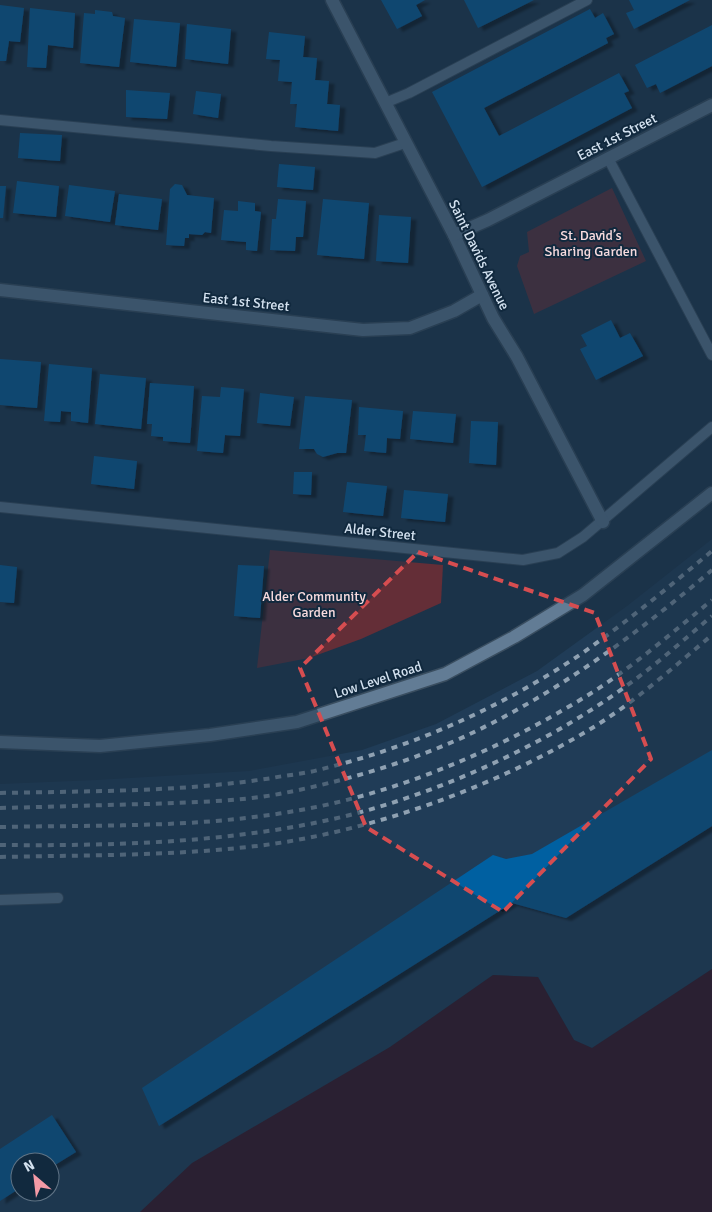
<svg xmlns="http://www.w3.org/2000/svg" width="712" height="1212" font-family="Signika,sans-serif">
	<defs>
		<filter id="shadow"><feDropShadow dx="5.5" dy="3" stdDeviation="1" flood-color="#0009"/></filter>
	</defs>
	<rect width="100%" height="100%" fill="#1b3349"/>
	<path fill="#203c57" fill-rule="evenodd" d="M 712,539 L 712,969 L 592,1048 L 574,1040 L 538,977 L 493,975 L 390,1047 L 140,1212 L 0,1212 L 0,784 L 96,780 L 249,771 L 362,750 L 436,724 L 537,671 L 627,606 ZM 20,1162 L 50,1162 L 50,1192 L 20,1192 Z"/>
	<g fill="#642e37">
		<polygon points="612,188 646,261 534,314 517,266 520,256 529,252 527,232"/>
		<polygon points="270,550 443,565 441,603 361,639 309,658 257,668"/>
	</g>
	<polygon fill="#3c0b17" points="712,969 712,1212 140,1212 192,1163 390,1047 493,975 538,977 574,1040 592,1048"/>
	<g fill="#0060a1" filter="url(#shadow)">
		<polygon points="381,0 425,0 416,5 422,16 397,29"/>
		<polygon points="464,0 534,0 478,28"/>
		<polygon points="629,0 690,0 634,29 626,13 634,10"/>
		<polygon points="0,5 24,8 20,42 9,41 6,61 0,61"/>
		<polygon points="30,8 75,13 73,48 48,45 46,68 27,67"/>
		<polygon points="590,9 595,18 603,13 614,34 606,38 608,43 484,108 499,136 619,73 629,91 624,93 632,108 482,187 432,92"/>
		<polygon points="95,10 112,12 113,16 125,18 119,67 80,63 84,13 95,14"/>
		<polygon points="134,19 180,23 176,67 130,62"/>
		<polygon points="187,24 231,29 228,64 185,59"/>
		<polygon points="712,25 712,66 660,93 656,84 647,88 635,65"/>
		<polygon points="269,32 305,36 303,57 317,58 315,80 329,81 327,104 340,105 338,131 295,127 297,104 290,104 292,82 278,81 280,60 266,59"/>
		<polygon points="126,90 170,93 167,119 126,117"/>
		<polygon points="196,91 221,94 218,118 193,114"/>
		<polygon points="20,133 62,135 60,161 18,158"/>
		<polygon points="279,164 315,167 313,190 277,187"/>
		<polygon points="17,181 59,186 56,217 13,213"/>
		<polygon points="175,184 182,185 187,195 214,198 211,233 205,232 202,235 189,234 189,238 185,238 184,246 166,245 170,189"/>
		<polygon points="69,185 115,191 110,222 65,216"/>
		<polygon points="0,186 6,186 3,218 0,218"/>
		<polygon points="119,194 162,199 158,230 115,225"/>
		<polygon points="278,199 306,201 303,237 296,237 295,251 270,250 272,219 276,219"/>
		<polygon points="323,199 369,203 364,259 317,255"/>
		<polygon points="238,201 255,203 255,211 261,212 257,251 246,250 246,242 221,240 224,210 238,211"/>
		<polygon points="379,215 411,217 408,263 376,261"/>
		<polygon points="611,320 620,338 630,333 643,356 596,380 580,349 587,346 581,335"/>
		<polygon points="0,359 41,362 37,408 0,405"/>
		<polygon points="49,364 92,368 88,423 71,421 71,412 61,411 60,422 44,421"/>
		<polygon points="100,374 146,378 141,429 95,424"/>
		<polygon points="150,383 194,386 190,443 163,441 163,437 151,436 152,424 147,424"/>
		<polygon points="221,387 244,389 240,436 225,435 223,453 197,451 202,396 220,397"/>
		<polygon points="260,393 294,397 290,426 257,423"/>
		<polygon points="305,396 352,400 346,453 337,453 323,457 317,454 314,449 299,449"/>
		<polygon points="359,407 403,411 400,439 387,438 386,453 364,451 366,435 358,435"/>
		<polygon points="413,411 456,414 453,443 410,439"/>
		<polygon points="471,421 498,422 496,465 469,463"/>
		<polygon points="94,456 137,461 134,489 91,484"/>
		<polygon points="294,472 312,472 311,495 293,494"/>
		<polygon points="347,482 387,486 383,516 343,512"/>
		<polygon points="404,490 448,494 445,522 401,518"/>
		<polygon points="0,565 17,567 14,603 0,602"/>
		<polygon points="238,565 264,566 260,618 234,616"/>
		<polygon points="712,750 712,826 566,918 512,903 159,1126 142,1088 493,855 506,859 532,854"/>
		<polygon points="52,1115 76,1152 50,1168 50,1162 20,1162 20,1188 0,1201 0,1149"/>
	</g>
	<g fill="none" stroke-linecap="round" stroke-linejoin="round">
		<defs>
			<g id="service">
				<polyline points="385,103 409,93 587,0"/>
				<polyline points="0,120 271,146 375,153 405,143"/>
				<polyline points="608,158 712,355"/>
				<polyline points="0,507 523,560 558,553 583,537 712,427"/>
				<polyline points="0,900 58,898"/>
			</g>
			<g id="minor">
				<polyline points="332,0 454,235 493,318 517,357 603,522"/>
				<polyline points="454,235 488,220 712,105"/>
				<polyline points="0,290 363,330 410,328 454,311 482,295"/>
			</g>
			<polyline id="secondary" points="0,742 100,746 210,735 297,722 445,674 514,637 583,595 712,493"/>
		</defs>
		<use href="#service" stroke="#3a4e60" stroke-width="12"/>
		<use href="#minor" stroke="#3a4e60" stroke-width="15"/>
		<use href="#secondary" stroke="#3a4e60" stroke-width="15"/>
		<use href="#service" stroke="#627c95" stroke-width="10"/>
		<use href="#minor" stroke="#627c95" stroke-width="12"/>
		<use href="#secondary" stroke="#627c95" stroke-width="12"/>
		<g stroke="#8fa1b2" stroke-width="4" stroke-dasharray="6 6" stroke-linecap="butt">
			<path d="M 0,793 C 91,791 182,792 272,778 C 287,775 303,774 318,770 C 413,747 503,707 584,652 C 628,621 670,586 712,551"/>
			<path d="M 0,808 C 49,807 98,805 148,804 C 191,802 236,802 279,794 C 342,782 414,761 472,733 C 560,691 638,633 712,570"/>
			<path d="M 0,827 C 96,825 194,828 289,812 C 395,795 502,749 593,692 C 635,665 673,632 712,600"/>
			<path d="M 0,845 C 115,846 237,843 350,815 C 450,789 558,739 641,675 C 665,657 688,636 712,616"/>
			<path d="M 0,857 C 88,855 178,856 265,845 C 377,830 502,784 597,725 C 638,699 675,666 712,635"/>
		</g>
	</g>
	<path d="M0 0H712V1212H0ZM 418,552 L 595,613 L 651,759 L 503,912 L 366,827 L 300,668 Z" fill="#1b3349" fill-opacity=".55" fill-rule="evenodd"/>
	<path fill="none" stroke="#d64d50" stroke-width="4" stroke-dasharray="10 6" stroke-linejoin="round" d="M 418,552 L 595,613 L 651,759 L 503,912 L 366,827 L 300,668 Z"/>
	<g text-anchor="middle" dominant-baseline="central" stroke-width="4" stroke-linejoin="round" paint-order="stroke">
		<g font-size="14" fill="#d4e2f0" stroke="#11293e">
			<text transform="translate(617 137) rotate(-27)">East 1st Street</text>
			<text transform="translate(479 255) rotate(64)">Saint Davids Avenue</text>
			<text transform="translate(246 302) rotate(6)">East 1st Street</text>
			<text transform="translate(380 532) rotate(6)">Alder Street</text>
			<text transform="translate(378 680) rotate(-18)">Low Level Road</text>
		</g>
		<g font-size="14" fill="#f8dbde" stroke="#11293e">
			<text x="591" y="235">St. David’s<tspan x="591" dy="16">Sharing Garden</tspan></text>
			<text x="314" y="596">Alder Community<tspan x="314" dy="16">Garden</tspan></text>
		</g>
	</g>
	<g transform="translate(35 1177) rotate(332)"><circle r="24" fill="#11293e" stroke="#5f7385"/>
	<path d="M0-4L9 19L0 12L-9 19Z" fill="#f49aa6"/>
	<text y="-8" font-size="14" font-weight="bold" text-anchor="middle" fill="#d4e2f0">N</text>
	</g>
</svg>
